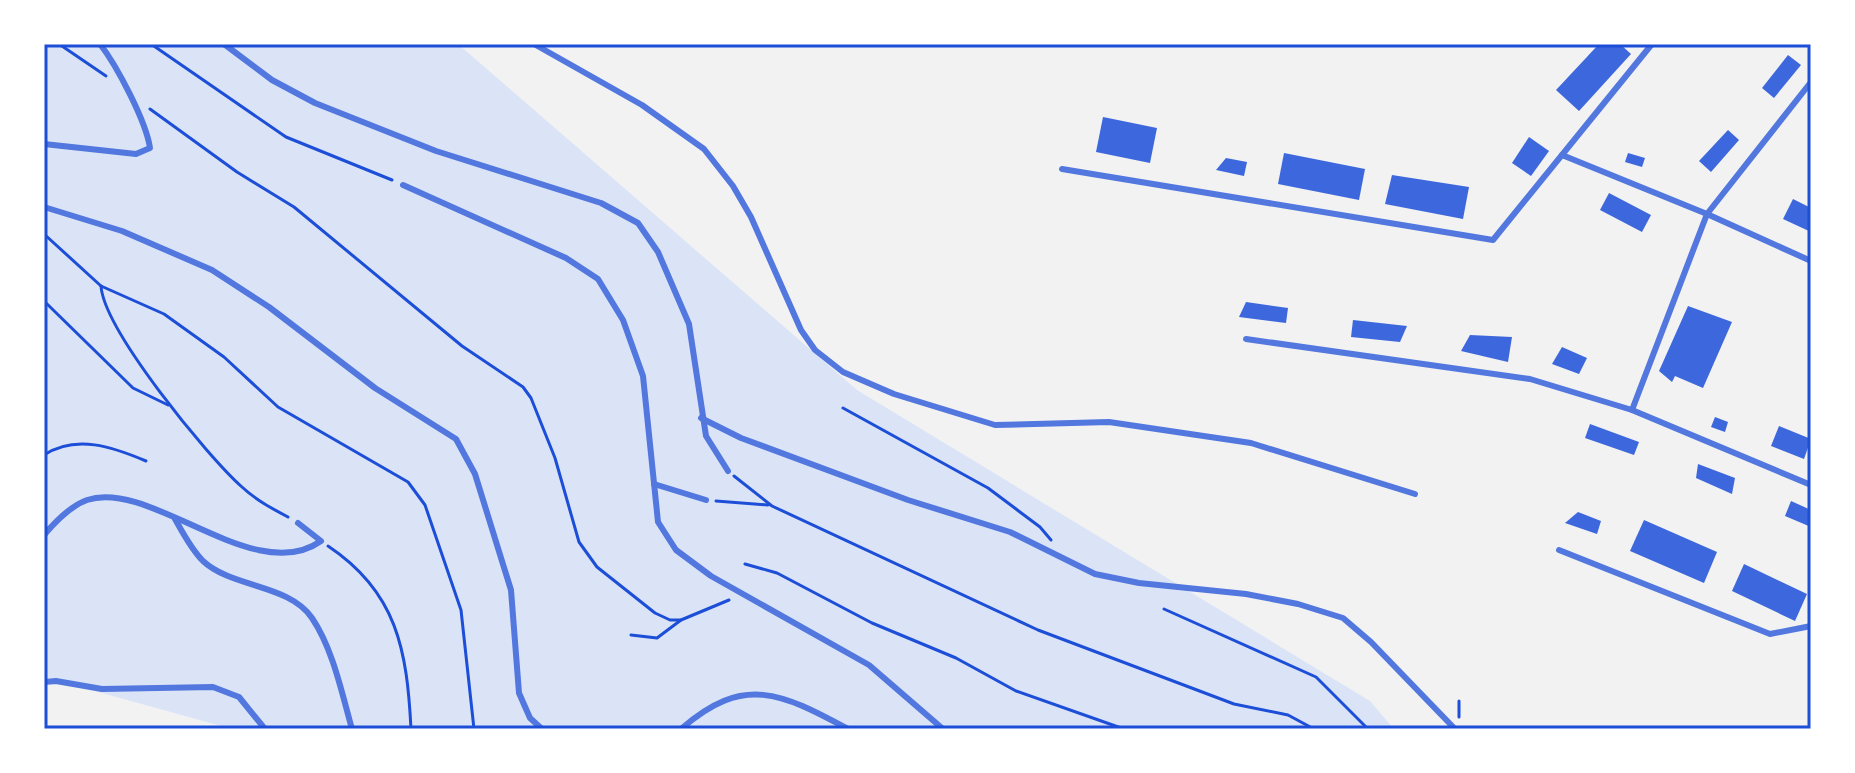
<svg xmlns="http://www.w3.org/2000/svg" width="1855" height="773" font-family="'Nunito Sans',sans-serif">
	<rect width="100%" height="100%" fill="#f2f2f2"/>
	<polygon fill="#dbe4f7" points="44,44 458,44 857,390 1370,701 1394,729 232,729 44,677"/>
	<g fill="#3d67dc">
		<polygon points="1599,44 1620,44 1631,54 1579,111 1556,90"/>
		<polygon points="1788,55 1801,65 1774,98 1762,88"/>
		<polygon points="1103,117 1157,128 1150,163 1096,152"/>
		<polygon points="1728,130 1739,140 1711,172 1699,161"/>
		<polygon points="1529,137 1549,151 1531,176 1512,163"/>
		<polygon points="1284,153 1365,169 1359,200 1278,184"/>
		<polygon points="1628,153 1645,158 1642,167 1625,162"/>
		<polygon points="1226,158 1247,162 1244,176 1216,170"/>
		<polygon points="1392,175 1469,187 1463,219 1385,204"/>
		<polygon points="1609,193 1651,215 1642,232 1600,210"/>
		<polygon points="1793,199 1811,208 1811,232 1783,219"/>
		<polygon points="1246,302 1288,308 1286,323 1239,317"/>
		<polygon points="1688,306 1732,322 1703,388 1675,376 1672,382 1659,371"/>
		<polygon points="1353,320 1407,326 1400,342 1351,337"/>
		<polygon points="1470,335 1512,337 1508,362 1461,351"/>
		<polygon points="1562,347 1587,358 1579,374 1552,364"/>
		<polygon points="1715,417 1728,422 1725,432 1711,427"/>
		<polygon points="1590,424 1639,442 1634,455 1585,438"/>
		<polygon points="1779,426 1811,439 1804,459 1771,446"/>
		<polygon points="1698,464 1735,478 1732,494 1696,478"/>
		<polygon points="1791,501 1811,510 1811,527 1785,516"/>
		<polygon points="1578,512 1601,521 1597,534 1565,523"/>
		<polygon points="1644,520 1717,552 1704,583 1630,551"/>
		<polygon points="1744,564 1807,594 1795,621 1732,591"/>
	</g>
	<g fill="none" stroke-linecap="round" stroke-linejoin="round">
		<g stroke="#1d4ed8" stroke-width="3">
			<polyline points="59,44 106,76"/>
			<polyline points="151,44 286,137 392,180"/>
			<polyline points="150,109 237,172 294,207 462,346 523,387 531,398 555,458 579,542 597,567 655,613 670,620 681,620 729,600"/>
			<polyline points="44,234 101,286 164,314 224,357 278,407 408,482 425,505 461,610 474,729"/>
			<path d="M 101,286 C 104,330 207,456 242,487 C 256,500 271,508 288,517"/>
			<polyline points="44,301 133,388 168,405"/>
			<polyline points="843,408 988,488 1040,527 1051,540"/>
			<path d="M 44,455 C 76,434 113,447 146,461"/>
			<polyline points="734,476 772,506 1038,630 1234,704 1288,715 1314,729"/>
			<polyline points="716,501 768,505"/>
			<path d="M 328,546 C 397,592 407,650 411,729"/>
			<polyline points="745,564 777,573 872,623 956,658 1016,691 1124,729"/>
			<polyline points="1164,609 1316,677 1368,729"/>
			<polyline points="631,635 657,638 681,620"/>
			<polyline points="1459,717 1459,701"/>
		</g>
		<g stroke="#5277de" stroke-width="6">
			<polyline points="224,44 272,80 315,103 436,151 601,203 638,223 658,252 689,324 706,436 728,471"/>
			<polyline points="534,44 642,105 704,149 733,186 751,217 801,330 815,350 843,372 894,394 995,425 1109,422 1251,443 1415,494"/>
			<path d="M 44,144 L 136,154 L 150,148 C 146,121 117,66 100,44"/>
			<polyline points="1562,155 1707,214 1811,82"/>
			<polyline points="1062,169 1493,240 1652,44"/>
			<polyline points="403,185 566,258 598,279 623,320 643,376 658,522 676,550 711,576 869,665 943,729"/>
			<polyline points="44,207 122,231 212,270 269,307 375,388 456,439 475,474 511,590 519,693 530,718 542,729"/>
			<polyline points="1811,261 1707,214 1632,410 1811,485"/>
			<polyline points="1246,339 1530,379 1632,410"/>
			<polyline points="701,418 741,438 908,500 1010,532 1095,574 1139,583 1246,594 1298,604 1343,618 1371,642 1455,729"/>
			<polyline points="654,484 706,500"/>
			<path d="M 175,519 C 183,533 191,549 203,561 C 232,588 289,584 312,618 C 333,649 342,694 352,729"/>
			<path d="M 44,535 C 55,522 70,506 87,500 C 152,479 255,588 321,541 L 298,523"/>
			<polyline points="1559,550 1770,634 1811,626"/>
			<polyline points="44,682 56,681 102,689 213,687 239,697 265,729"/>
			<path d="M 681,729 C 744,674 781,693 848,729"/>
		</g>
	</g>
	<rect width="1855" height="773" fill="none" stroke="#ffffff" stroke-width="92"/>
	<rect x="46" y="46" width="1763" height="681" fill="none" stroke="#1d4ed8" stroke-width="3"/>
</svg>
